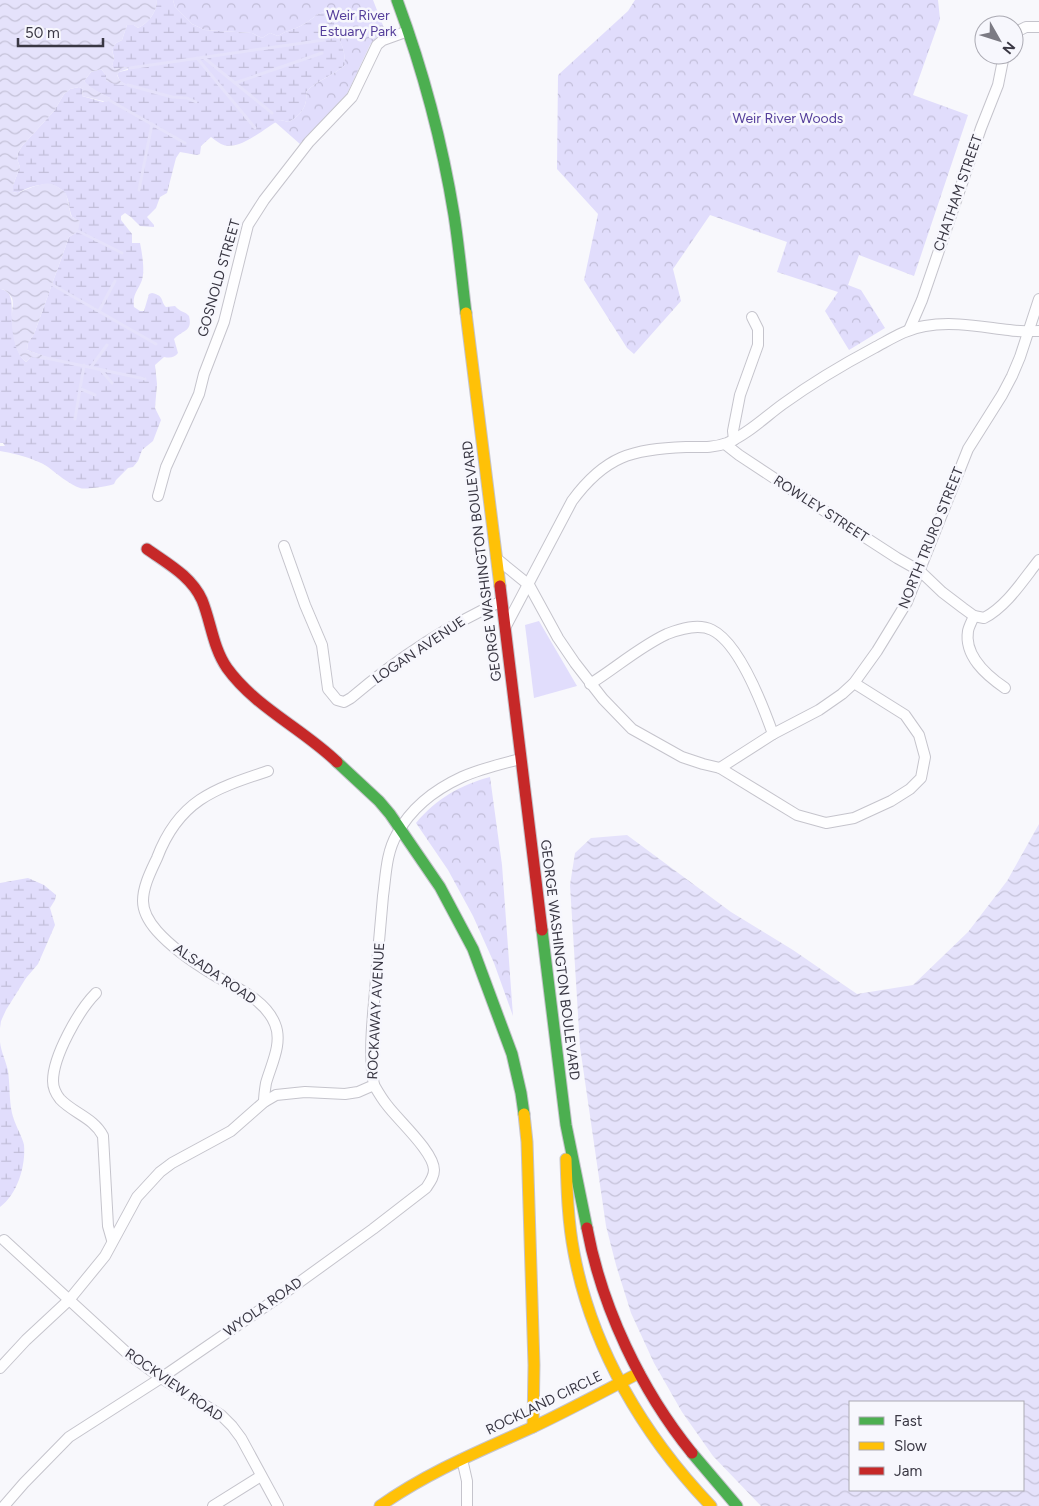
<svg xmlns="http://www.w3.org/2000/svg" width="1039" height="1506" font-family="Figtree,sans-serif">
	<defs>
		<pattern id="wetland-marsh" width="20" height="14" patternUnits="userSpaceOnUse" patternTransform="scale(1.25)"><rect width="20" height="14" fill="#e1ddfc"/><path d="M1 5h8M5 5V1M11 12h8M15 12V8" fill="none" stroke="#c2bed9"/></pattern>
		<pattern id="park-crowns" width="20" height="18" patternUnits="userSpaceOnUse" patternTransform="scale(1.25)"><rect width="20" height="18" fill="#e1ddfc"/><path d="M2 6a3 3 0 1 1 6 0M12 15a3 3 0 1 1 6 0" fill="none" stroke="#c2bed9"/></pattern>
		<pattern id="water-waves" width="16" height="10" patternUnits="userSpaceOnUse" patternTransform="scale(1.25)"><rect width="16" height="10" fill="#e5e2fb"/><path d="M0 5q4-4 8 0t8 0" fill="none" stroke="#c5c2d8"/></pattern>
	</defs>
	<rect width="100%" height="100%" fill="#f8f8fc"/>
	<polygon fill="#e1ddfc" points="539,621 577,686 534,698 525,625"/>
	<g fill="url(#wetland-marsh)">
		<path d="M 157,0 L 173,0 L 175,7 L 192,24 L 205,30 L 252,33 L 262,38 L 270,33 L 278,36 C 287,30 296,29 304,24 C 312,20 316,13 325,12 C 338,23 332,21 336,33 C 337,36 339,38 340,41 C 344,49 345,56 345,65 C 333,76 317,80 306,92 C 308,106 301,115 289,122 L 280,120 C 265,127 239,153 221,144 C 217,142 214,139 211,137 L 201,146 L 200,154 L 197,155 L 180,152 L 176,158 L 167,193 L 160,197 L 156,208 L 147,217 L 154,225 L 154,227 L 140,226 L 131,217 L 125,213 L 121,216 L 121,220 L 132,234 L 132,243 L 140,243 C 142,253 145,270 142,280 C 138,291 132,294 134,307 L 140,311 L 144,311 L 149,294 L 152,293 C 165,296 160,301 166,307 L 175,306 C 181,313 185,311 189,316 C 193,332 182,330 174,339 L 178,353 C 174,358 170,358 164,357 L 155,365 L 157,384 L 155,408 L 161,420 L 153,441 L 142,450 L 138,461 L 133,467 L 128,468 L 116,480 L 114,484 C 109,486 85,490 80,488 C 70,485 56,473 48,467 C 37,459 13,453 0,451 L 0,446 L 5,446 L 3,443 L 0,443 L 0,289 C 15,291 11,307 12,318 C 13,331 15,354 26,362 L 31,357 L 46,357 L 27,350 L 28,343 L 34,334 L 69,237 L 78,231 C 77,228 77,222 75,220 C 72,214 73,221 71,214 C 69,208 69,201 66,195 C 55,178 32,185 18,193 L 13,192 L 13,185 L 20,167 L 17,159 L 18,153 L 22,146 L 54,111 L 64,94 L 70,89 L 79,87 L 83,89 L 82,96 L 103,102 L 110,98 C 102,94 88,88 84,81 L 91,72 L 101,69 L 106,75 L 106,79 L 126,85 L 120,81 L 117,74 L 119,72 L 128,70 L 128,67 L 114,69 L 112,66 L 114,58 L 112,49 L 116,43 L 122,40 L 127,25 L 134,25 L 138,28 C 149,23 157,11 157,0 Z"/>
		<polygon points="28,878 44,885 56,895 55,900 50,908 55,925 38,964 26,978 6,1010 1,1021 0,1028 0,883"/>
		<path d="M 0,1042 C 1,1052 6,1061 8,1071 C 10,1085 9,1099 12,1113 C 14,1123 23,1138 24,1145 C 26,1166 17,1195 0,1207 Z"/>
	</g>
	<g fill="url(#park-crowns)">
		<path d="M 173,0 L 373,0 L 386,33 L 376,38 L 370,45 L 347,94 L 300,144 L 275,122 L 280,120 L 289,122 C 301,115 308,106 306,92 C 317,80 333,76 345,65 C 345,57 344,49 340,41 C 339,38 337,36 336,34 C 332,21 338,23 325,12 C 316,13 312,20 304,24 C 296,29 287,30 278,36 L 270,33 L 262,38 L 252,33 L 205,30 L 192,24 L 175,7 Z"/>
		<polygon points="635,0 938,0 940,19 913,95 968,115 914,276 859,255 848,285 861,290 885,328 849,350 825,311 838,292 777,272 787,242 710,215 673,269 681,301 634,354 627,348 584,280 598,214 557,169 558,75 628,11"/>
		<path d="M 490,777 L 502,865 L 513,1016 L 494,963 L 473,916 L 448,870 L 416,823 C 436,799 460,785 490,777 Z"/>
	</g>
	<g fill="url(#water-waves)" fill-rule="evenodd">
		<path d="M 0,0 L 157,0 C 157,11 149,23 138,28 L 134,25 L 127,25 L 122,40 L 116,43 L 112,49 L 114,59 L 112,66 L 114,69 L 128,67 L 130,68 L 119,72 L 117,75 L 120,81 L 128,85 L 117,85 L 106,81 L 106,75 L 101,69 L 91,72 L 84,81 C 88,87 103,94 110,98 L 107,102 L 82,96 L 83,89 L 79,87 L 70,89 L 64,94 L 54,111 L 22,146 L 18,153 L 17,159 L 20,167 L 13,185 L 13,192 L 18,193 C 24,190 45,181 52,184 C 56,185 62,190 66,193 L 71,216 L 80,221 L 78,231 L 69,237 L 34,334 L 28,343 L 27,350 L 47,357 L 46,360 L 31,357 L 26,362 C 14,353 11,328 12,314 C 12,309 14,303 12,298 C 9,293 5,289 0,289 Z"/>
		<path d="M 1039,824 L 1039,1506 L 761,1506 L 713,1456 L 682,1412 L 654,1363 L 631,1313 L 616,1265 L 606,1226 L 580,1047 L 570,885 L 575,853 L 591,838 L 627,835 L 731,912 L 793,950 L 857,994 L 913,985 L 968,932 L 1007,881 ZM 1023,1402 L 1023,1490 L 850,1490 L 850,1402 Z"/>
	</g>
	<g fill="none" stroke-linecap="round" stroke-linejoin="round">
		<g stroke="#e5e2fb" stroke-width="3">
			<polyline points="203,57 272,113"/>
			<polyline points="197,58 255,128"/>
			<polyline points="130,68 324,40"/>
			<polyline points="235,83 322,53"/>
			<polyline points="128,85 172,97 187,98 196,102"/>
			<polyline points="109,100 185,143"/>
			<polyline points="139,190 152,124"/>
			<polyline points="78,231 122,253"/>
			<polyline points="51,284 156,344"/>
			<polyline points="99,311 115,281"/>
			<polyline points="46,358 145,379"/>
			<polyline points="91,367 107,345"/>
			<polyline points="101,370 112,383"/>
			<polyline points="81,389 95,395"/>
			<polyline points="75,419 84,365"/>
		</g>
		<defs>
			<g id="street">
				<polyline points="1014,33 1026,27 1039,27"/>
				<polyline points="909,330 922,300 981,128 998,85 1004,55"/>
				<polyline points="734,440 733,431 740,395 758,345 758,329 752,317"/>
				<path d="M 725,444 L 739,455 L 786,486 L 897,558 L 920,571 L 942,592 L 963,608 L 974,616 L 984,618 C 1007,606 1023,580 1039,560"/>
				<polyline points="158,496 166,467 199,394 204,374 224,322 248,225 264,200 309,142 352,97 377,45 383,40 408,31"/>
				<path d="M 284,546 L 305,605 L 322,645 L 328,689 L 337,700 L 344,702 L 351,698 C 397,659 446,626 502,601"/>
				<polyline points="497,559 529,585 558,638 575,663 603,699 632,729 682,757 703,764 720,768 797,815 826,823 854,818 891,801 910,789 921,778 925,757 919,735 905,715 854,683"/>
				<path d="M 974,616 C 972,621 969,626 968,631 C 964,656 986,675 1005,688"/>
				<path d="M 505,628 L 572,501 C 605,456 632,449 686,447 C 700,447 714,448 727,443 C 748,434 765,417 783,404 C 812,383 842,365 874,348 C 891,339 906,329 925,326 C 953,321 982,327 1009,330 C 1019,332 1029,331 1039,331"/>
				<path d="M 590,684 C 616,668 639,647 667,634 C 680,629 698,623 712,630 C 739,643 763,706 773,734"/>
				<polyline points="720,768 773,734 819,710 842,694 854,683 877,651 907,602 968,449 1002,395 1012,376 1020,357 1039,299"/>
				<path d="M 96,993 C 79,1010 53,1056 53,1081 C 53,1087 56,1094 60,1099 C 73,1113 94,1118 103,1136 L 108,1226 L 112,1240"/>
				<path d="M 264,1102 C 264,1096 265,1089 266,1083 C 271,1065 283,1043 275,1024 C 265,999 236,988 214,975 C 194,963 173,949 157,931 C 150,923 143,912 143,901 C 143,886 151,871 157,858 C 179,800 214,789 268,771"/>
				<polyline points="4,1240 127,1353 161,1378 221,1415 232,1426 241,1438 278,1506"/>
				<path d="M 0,1368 L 26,1340 L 69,1300 L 105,1256 L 137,1197 L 160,1172 L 172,1163 L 231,1131 L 264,1102 L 276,1095 L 305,1092 L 345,1094 L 358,1092 L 374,1085 C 367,1048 375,1003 377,964 C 379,942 381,919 383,896 C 386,875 386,853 397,834 C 411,808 436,789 462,777 C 480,769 501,764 520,759"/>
				<polyline points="462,1459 467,1481 467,1506"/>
				<path d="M 4,1506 L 24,1483 L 69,1437 L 161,1378 L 279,1297 L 373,1229 L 426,1188 C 430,1182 434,1177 434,1170 C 434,1152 398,1120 387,1105 C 382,1099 378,1092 374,1085"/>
				<polyline points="213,1506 261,1476"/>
			</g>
			<g id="fast">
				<path d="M 397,0 C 423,70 442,141 454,215 C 459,247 462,281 466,313"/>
				<polyline points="337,762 379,801 390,814 440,887 473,949 512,1054 521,1093 524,1114"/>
				<polyline points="542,930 566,1125 587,1228"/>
				<polyline points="692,1453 737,1506"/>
			</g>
			<g id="slow">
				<polyline points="466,313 500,586"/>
				<polyline points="524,1114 527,1142 534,1365 533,1427"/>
				<path d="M 566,1159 C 567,1191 568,1222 574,1253 C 592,1349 644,1436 711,1506"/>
				<path d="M 380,1506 C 428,1472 480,1451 533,1427 C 569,1410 604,1391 639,1373"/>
			</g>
			<g id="jam">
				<path d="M 147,549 C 168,564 191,576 202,600 C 211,622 213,648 227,668 C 255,707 303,729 337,762"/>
				<polyline points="500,586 542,930"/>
				<path d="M 587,1228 C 602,1308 641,1390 692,1453"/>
			</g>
		</defs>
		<use href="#street" stroke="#c5c4cc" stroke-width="12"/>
		<use href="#fast" stroke="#c5c4cc" stroke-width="13"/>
		<use href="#slow" stroke="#c5c4cc" stroke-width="13"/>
		<use href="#jam" stroke="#c5c4cc" stroke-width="13"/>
		<use href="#street" stroke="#fefeff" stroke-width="10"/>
		<use href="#fast" stroke="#4caf50" stroke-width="11"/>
		<use href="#slow" stroke="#ffc107" stroke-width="11"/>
		<use href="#jam" stroke="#c62828" stroke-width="11"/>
	</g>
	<g text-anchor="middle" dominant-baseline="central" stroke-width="5" stroke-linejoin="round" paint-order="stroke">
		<g font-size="14" fill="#553f9b" stroke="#f7f7fd">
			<text x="358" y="15">Weir River<tspan x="358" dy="16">Estuary Park</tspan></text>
			<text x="788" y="118">Weir River Woods</text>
		</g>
		<g font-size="14" fill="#393743" stroke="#f7f7fd">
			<text transform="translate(958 193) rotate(-71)">CHATHAM STREET</text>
			<text transform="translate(219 278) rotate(-74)">GOSNOLD STREET</text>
			<text transform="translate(821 509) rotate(33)">ROWLEY STREET</text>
			<text transform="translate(931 538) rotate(-68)">NORTH TRURO STREET</text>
			<text transform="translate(482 561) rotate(-97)">GEORGE WASHINGTON BOULEVARD</text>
			<text transform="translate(419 650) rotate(-34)">LOGAN AVENUE</text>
			<text transform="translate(560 960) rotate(83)">GEORGE WASHINGTON BOULEVARD</text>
			<text transform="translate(215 974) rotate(34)">ALSADA ROAD</text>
			<text transform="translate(376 1011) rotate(-87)">ROCKAWAY AVENUE</text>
			<text transform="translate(263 1307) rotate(-35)">WYOLA ROAD</text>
			<text transform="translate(174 1385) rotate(35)">ROCKVIEW ROAD</text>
			<text transform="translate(544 1403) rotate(-26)">ROCKLAND CIRCLE</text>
		</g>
	</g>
	<rect x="849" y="1401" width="175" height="90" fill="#f7f7fd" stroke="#abaab3"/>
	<rect x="859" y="1417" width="25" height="8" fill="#4caf50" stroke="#abaab3"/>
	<text x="894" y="1426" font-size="15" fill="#393743">Fast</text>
	<rect x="859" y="1442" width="25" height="8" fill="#ffc107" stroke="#abaab3"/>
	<text x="894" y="1451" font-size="15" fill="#393743">Slow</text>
	<rect x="859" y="1467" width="25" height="8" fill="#c62828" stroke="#abaab3"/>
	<text x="894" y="1476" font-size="15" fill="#393743">Jam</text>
	<g transform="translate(999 40) rotate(129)"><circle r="24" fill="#f7f7fd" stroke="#abaab3"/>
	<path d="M0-4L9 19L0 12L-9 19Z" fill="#7c7b84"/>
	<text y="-8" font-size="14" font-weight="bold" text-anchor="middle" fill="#393743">N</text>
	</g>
	<path d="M18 38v8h85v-8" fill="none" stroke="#393743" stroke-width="2.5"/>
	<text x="25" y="38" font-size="15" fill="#393743" stroke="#f7f7fd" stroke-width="4" paint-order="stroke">50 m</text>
</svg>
